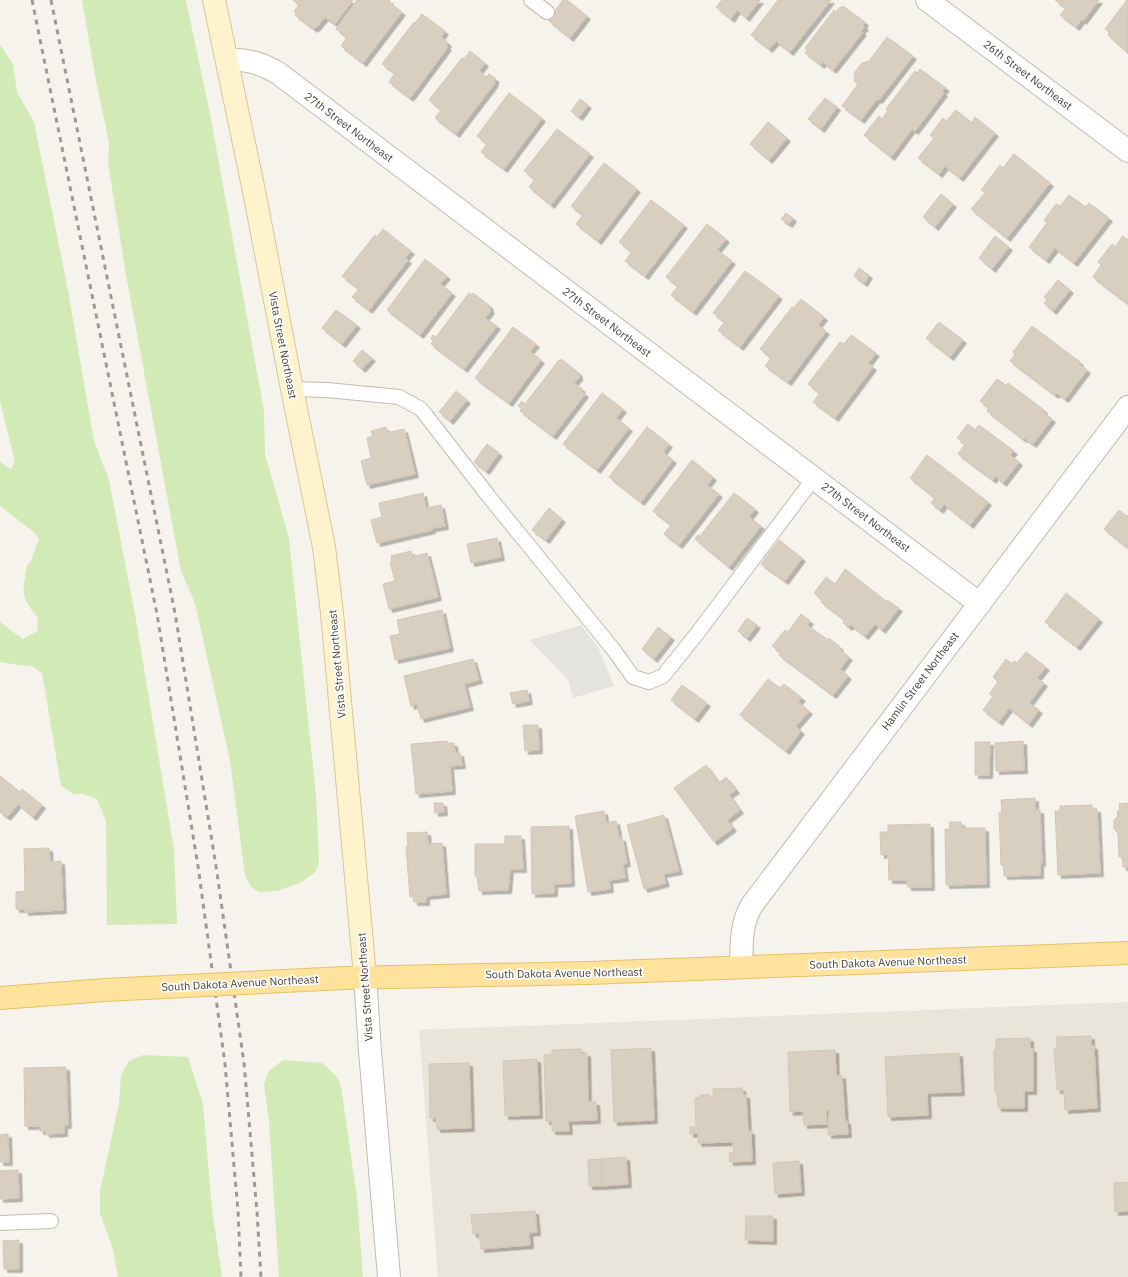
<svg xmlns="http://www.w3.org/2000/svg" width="1128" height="1277" font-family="'IBM Plex Sans',sans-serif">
	<defs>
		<filter id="shadow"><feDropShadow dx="3.5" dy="3.5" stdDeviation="0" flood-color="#0004"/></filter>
	</defs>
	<rect width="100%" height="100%" fill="#f6f3ec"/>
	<polygon fill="#eae5da" points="1128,1002 1128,1277 438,1277 419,1030"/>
	<g fill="#d2eab5">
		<polygon points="82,0 186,0 210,114 264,411 265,454 289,538 316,795 319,863 315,872 302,882 277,891 259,892 251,887 245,875 230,761 195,603 181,571 126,275 108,163 109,142 97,86"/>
		<path d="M 0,45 L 13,64 L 17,92 L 34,122 L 67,285 L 94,441 L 109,480 L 136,620 L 174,850 L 177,924 L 107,925 L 106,821 L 97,799 L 83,794 L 74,794 L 61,786 L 42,673 L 32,666 L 19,665 L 0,662 L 0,622 L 23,639 L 37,631 L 38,618 C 19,595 23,593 27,565 L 30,563 L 39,539 L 35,533 L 0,506 L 0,462 L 11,469 L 15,462 L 0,401 Z"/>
		<polygon points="143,1055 188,1057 203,1104 212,1210 222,1277 118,1277 113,1249 100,1213 100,1191 119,1103 121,1075 129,1061"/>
		<polygon points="283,1060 322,1063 337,1077 341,1086 357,1198 363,1277 279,1277 269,1121 264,1084 269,1071"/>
	</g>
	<polygon fill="#e5e3e0" points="581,625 598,647 614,686 573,698 568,680 530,640"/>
	<g fill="#d8cfc1" stroke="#d3c7b4" filter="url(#shadow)">
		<polygon points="293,0 353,0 335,24 325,17 316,28 315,27 314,29 295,15 296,13 294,11 299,5"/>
		<polygon points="357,0 390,0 389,2 402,12 363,63 341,46 347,37 336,29"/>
		<polygon points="563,0 567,0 587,16 570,38 548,20"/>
		<polygon points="722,0 760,0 746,18 737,10 731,19 716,7"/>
		<polygon points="778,0 831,0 790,52 776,41 769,49 751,35"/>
		<polygon points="1055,0 1099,0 1083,21 1082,19 1076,27 1060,15 1066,8"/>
		<polygon points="1127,0 1128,0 1127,52 1108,35 1110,33 1105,29"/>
		<polygon points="843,6 865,22 863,25 865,27 861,31 863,32 833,70 823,62 821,65 805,53 807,50 805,48 834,10 836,12 840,7 842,8"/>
		<polygon points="422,14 445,31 441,37 448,43 446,46 448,47 410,98 389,82 395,73 382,64 414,22 415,23"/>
		<polygon points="887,37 913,56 879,100 877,99 861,120 842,106 858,84 854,81 855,78 854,73 862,63 869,61"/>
		<polygon points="470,51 485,63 479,71 486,77 489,74 496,79 494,82 495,83 456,134 435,118 441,110 429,100 462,58 464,59"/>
		<polygon points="920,69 946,88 942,92 944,93 915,131 912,129 891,157 864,135 879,116 882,119 888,111 886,109 915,71 917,73"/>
		<polygon points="509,93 542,118 504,169 481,152 487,144 477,136"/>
		<polygon points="825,98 837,107 821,129 808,119"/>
		<polygon points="580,99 588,105 579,117 571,111"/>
		<polygon points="956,110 972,123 975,117 995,133 960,178 945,166 939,174 918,158 934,138 930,135 943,118 946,121"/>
		<polygon points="768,122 787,138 769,160 750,144"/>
		<polygon points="557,129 590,154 551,205 529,187 535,179 524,171"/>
		<polygon points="1014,154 1050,183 1007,238 971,209 985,193 981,190 1000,165 1003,168"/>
		<polygon points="604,163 637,189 598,241 576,224 583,215 571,206"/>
		<polygon points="941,194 953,204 935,227 923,217"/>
		<polygon points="1069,195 1086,207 1089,203 1109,218 1074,263 1055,248 1046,260 1029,247 1047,223 1044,220 1056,204 1060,206"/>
		<polygon points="651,200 684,225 645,276 625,261 632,252 619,242"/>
		<polygon points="786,213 793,218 789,224 781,219"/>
		<polygon points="707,224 726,239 717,250 732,261 693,312 671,295 678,286 666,277"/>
		<polygon points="383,229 411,251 405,258 408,260 369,310 352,297 359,289 342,276 375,235 377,237"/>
		<polygon points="995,236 1009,247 992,269 979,258"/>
		<polygon points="1123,236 1128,240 1128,304 1093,277 1101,265 1098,262 1112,244 1115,247"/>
		<polygon points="425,259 447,276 440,284 452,293 420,335 387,310"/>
		<polygon points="859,268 869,275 864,283 854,276"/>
		<polygon points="745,271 779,296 740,347 718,330 725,322 713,313"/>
		<polygon points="1058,280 1070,290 1053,311 1044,303 1047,299 1044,297"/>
		<polygon points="469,293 471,295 473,293 490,306 489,308 491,310 485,318 497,326 464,369 431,344 433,341 431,339 433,335 436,337"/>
		<polygon points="801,299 824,317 818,325 826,331 788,382 765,366 771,358 760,349 792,307 794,308"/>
		<polygon points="336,310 357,325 342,344 322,328"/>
		<polygon points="939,322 963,340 950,357 926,338"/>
		<polygon points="1032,326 1080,362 1079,364 1087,370 1065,399 1057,393 1055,395 1010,361 1015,355 1013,352"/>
		<polygon points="513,327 536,344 530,351 541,360 509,403 475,378"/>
		<polygon points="851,335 876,353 868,363 873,367 835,418 813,402 820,393 808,384 840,342 844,344"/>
		<polygon points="362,350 372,358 362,369 353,361"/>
		<polygon points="561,359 579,373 578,375 580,376 574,383 582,389 580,390 585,394 553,436 520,411 522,409 518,406 522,401 525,404 559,360 560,361"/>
		<polygon points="997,379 1006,385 1008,383 1044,410 1043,412 1052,419 1033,444 1024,438 1023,439 987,411 989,408 980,401"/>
		<polygon points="456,391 467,400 450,421 439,412"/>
		<polygon points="602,393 623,409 616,418 629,428 597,470 563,444"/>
		<polygon points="968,424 975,430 979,425 1014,451 1010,455 1019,462 1003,483 995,476 993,480 958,454 965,444 957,438"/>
		<polygon points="386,427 387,433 404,429 415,474 367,485 361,461 371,458 367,438 373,436 371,431"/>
		<polygon points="647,427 669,444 663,452 673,460 641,502 609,477"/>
		<polygon points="487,444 499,453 486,471 474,462"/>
		<polygon points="927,455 988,502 970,525 944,504 940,510 931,503 935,498 910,478"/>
		<polygon points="692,460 713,477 707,485 719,494 679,545 664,534 671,525 653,511"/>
		<polygon points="423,493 426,508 441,505 445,526 432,528 432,530 377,543 371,520 382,517 379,503"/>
		<polygon points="734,493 755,509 749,517 761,526 729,567 695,539 698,535 700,536"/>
		<polygon points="549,508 562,519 546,540 532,530"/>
		<polygon points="1119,510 1127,516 1128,515 1128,548 1104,529"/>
		<polygon points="497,538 501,557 471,563 467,544"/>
		<polygon points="779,540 802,558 785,581 761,564"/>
		<polygon points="411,551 412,557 427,553 438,597 389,609 383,584 395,581 390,562 392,561 391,556"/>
		<polygon points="845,569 886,601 887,600 899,608 882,630 875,624 865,636 851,625 849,627 843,623 845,620 821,602 822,600 814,593 826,577 835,584"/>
		<polygon points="1066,593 1099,619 1077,647 1045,622"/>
		<polygon points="442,610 450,648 395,660 390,636 400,634 397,620"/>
		<polygon points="801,614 810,621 807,625 828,640 829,638 840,647 839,649 849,657 840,669 848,676 833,695 779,655 781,653 772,646 785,630 788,632"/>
		<polygon points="747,618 757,625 747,638 738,631"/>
		<polygon points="658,627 671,637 654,659 642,649"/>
		<polygon points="1026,652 1046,667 1037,678 1044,683 1029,703 1039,710 1029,724 1009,708 999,722 983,710 993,696 989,694 998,682 993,677 1006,659 1012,664 1014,661 1017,663"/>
		<polygon points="473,659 479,680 464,684 470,707 421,719 417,704 411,706 404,676"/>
		<polygon points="768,679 780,688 784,684 802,698 798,702 809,711 796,726 801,731 786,751 740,715"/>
		<polygon points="682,685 707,703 695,719 671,700"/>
		<polygon points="527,690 529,701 513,704 510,693"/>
		<polygon points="523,725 538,725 539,750 525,751"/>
		<polygon points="447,741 448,743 454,743 455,753 460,753 462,765 450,766 452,791 416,794 411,744"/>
		<polygon points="1023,741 1024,770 996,771 995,743"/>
		<polygon points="975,742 990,742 989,775 975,775"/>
		<polygon points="706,765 719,783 726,777 736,790 729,795 740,810 727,820 733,828 714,842 674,788"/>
		<polygon points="0,776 20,792 22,789 42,805 33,817 18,804 7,817 0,812"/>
		<polygon points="1035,798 1035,810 1040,810 1042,863 1040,863 1040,875 1004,876 1003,865 1001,865 999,812 1002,812 1001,800"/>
		<polygon points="434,803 443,803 444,812 435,813"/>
		<polygon points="1128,803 1128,867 1123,867 1123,857 1119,857 1118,833 1114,829 1114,820 1118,816 1117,811 1120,810 1119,804"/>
		<polygon points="1092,805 1092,809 1097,809 1100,873 1058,875 1055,811 1060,811 1060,806"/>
		<polygon points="604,811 606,823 616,821 619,838 622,838 627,863 623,864 625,878 609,880 610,889 588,892 575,816"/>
		<polygon points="664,815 679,871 663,874 666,883 644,889 627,825"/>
		<polygon points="949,822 961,822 962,828 985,828 986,884 946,885 945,829 950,829"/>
		<polygon points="930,824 931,887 908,887 907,880 889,880 888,854 881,855 880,832 888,832 888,825"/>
		<polygon points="569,826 571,883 554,884 554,893 532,894 531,827"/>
		<polygon points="427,832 428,844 442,843 446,894 426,896 426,902 414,902 414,896 410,897 406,847 408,846 407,833"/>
		<polygon points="505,836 521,836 523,869 510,869 508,890 479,891 477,876 475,876 475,844 505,844"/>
		<polygon points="49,848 50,862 61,861 63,910 25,912 25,909 16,909 16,892 25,891 24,849"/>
		<polygon points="1091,1036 1091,1046 1094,1046 1097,1108 1065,1110 1064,1090 1057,1090 1054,1048 1057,1048 1057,1037"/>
		<polygon points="1030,1038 1030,1049 1033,1049 1033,1091 1024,1091 1024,1108 998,1108 997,1092 995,1092 994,1050 996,1050 996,1039"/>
		<polygon points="651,1048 654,1120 614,1122 611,1050"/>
		<polygon points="581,1049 581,1054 587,1053 588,1102 596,1102 597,1120 568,1121 569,1131 552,1131 552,1121 546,1121 544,1055 552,1055 552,1050"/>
		<polygon points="835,1050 836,1076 842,1075 845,1121 847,1121 848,1134 828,1135 829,1110 826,1110 827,1124 804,1125 803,1111 790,1112 788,1052"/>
		<polygon points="959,1053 961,1092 927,1093 928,1115 888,1117 885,1057"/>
		<polygon points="537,1059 539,1115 505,1116 503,1061"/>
		<polygon points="469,1063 471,1128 437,1129 436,1118 430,1118 429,1064"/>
		<polygon points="66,1067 68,1125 64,1125 64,1133 46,1134 46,1131 40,1131 40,1126 25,1126 24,1068"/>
		<polygon points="742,1088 743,1095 746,1095 748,1131 751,1131 752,1161 730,1162 729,1153 734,1153 733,1142 698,1143 698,1133 690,1134 690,1127 696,1127 695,1098 700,1097 700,1095 710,1095 710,1097 713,1097 713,1089"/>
		<polygon points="8,1134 9,1162 0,1162 0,1135"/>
		<polygon points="626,1157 628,1184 602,1186 601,1159"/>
		<polygon points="601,1159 602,1186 589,1186 588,1160"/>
		<polygon points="799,1161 801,1192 775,1194 773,1163"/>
		<polygon points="18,1170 19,1198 0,1199 0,1171"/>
		<polygon points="1128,1182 1128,1211 1115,1212 1114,1183"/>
		<polygon points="535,1211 537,1232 529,1233 530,1245 481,1249 479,1233 473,1234 471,1215"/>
		<polygon points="746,1216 773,1216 773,1241 745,1240"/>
		<polygon points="19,1240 19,1269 4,1269 3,1241"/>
	</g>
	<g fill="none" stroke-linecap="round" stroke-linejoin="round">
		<defs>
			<g id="lane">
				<polyline points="531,0 547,12"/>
				<polyline points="292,389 327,390 399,397 421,409 490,498 613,649 633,677 649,682 663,676 696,635 814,478"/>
				<polyline points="0,1223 51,1221"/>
			</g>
			<g id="street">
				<polyline points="927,0 1128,151"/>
				<path d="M 227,60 C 247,59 261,63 278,73 L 980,604"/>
				<path d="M 741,967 C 742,944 740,925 752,905 L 1128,407"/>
				<polyline points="365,976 370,1051 389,1277"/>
			</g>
			<polyline id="secondary" points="214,0 255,196 292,389 324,547 332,613 365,976"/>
			<g id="primary">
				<polyline points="345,978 588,973 1128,953"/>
				<polyline points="0,998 105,990"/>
			</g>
		</defs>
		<use href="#lane" stroke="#c2bbae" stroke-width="16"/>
		<use href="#street" stroke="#c2bbae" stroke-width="24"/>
		<use href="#secondary" stroke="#d6c79b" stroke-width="24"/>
		<use href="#primary" stroke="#e6c16a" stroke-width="24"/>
		<use href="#lane" stroke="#fff" stroke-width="14"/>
		<use href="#street" stroke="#fff" stroke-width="22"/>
		<use href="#secondary" stroke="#fff3cd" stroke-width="22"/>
		<use href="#primary" stroke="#ffe39c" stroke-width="22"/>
		<g stroke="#9a9a9a" stroke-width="3" stroke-dasharray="5 5" stroke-linecap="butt">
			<polyline points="32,0 157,614 198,866 225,1064 238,1211 241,1277"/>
			<polyline points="51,0 175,613 216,866 244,1063 257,1212 261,1277"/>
		</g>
		<defs>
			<polyline id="primary-bridge" points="105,990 345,978"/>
		</defs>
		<use href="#primary-bridge" stroke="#e6c16a" stroke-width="24" stroke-linecap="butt"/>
		<use href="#primary-bridge" stroke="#ffe39c" stroke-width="22"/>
	</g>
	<g text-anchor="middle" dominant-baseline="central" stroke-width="3.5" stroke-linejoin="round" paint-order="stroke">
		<g font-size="11" fill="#4b4439" stroke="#fff">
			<text transform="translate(1028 75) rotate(37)">26th Street Northeast</text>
			<text transform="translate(349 127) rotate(37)">27th Street Northeast</text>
			<text transform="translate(607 322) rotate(37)">27th Street Northeast</text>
			<text transform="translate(283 345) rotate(79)">Vista Street Northeast</text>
			<text transform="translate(866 517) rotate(37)">27th Street Northeast</text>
			<text transform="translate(337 664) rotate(-95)">Vista Street Northeast</text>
			<text transform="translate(920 681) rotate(-53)">Hamlin Street Northeast</text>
			<text transform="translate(888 962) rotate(-2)">South Dakota Avenue Northeast</text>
			<text transform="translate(564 973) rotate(-1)">South Dakota Avenue Northeast</text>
			<text transform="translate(240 983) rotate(-3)">South Dakota Avenue Northeast</text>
			<text transform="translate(365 987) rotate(-94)">Vista Street Northeast</text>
		</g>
	</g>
</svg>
